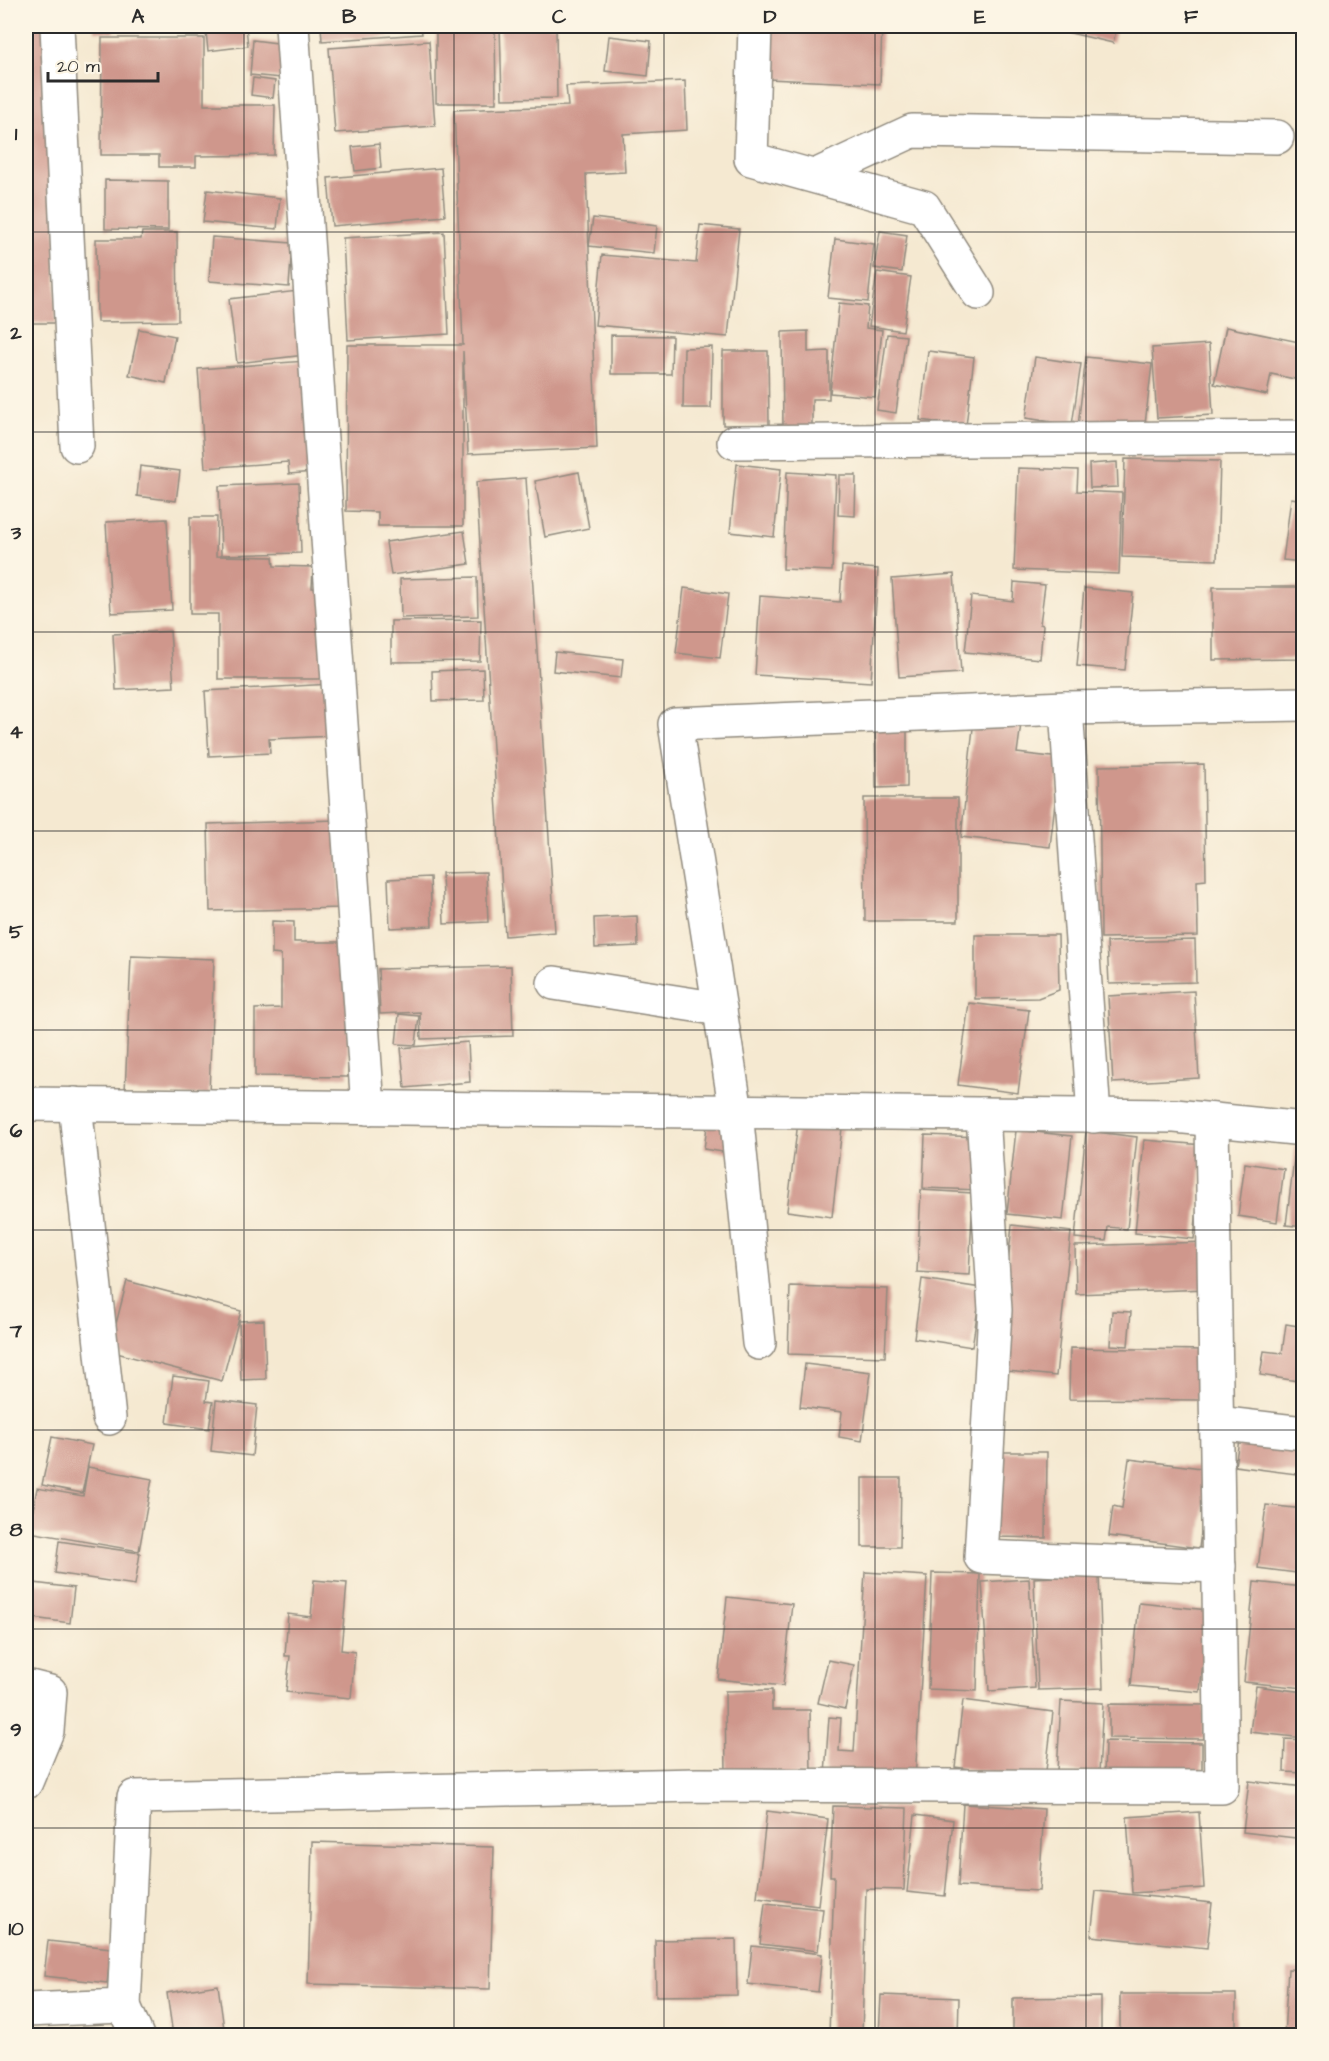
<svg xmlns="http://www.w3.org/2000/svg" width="1329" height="2061" font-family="'Architects Daughter',sans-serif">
	<rect width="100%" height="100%" fill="#fcf5e5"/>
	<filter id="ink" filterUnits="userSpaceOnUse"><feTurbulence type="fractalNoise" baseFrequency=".0167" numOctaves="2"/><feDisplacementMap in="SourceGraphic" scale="12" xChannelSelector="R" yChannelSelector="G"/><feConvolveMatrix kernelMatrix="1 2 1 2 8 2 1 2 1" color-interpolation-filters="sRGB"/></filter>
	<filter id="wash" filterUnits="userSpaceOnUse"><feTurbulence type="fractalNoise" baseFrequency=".008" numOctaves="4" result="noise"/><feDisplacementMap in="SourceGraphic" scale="24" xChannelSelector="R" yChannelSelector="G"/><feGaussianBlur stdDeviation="1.35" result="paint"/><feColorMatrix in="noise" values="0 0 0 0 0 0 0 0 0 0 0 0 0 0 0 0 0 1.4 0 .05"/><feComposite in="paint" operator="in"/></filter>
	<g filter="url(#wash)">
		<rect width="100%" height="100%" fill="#f5e9d1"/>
		<g id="blocks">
			<g fill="#cf978c">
				<polygon points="26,26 55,26 56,323 26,323"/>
				<polygon points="95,26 115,26 114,33 95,31"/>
				<polygon points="321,26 421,26 422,34 322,41"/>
				<polygon points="436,26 495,26 496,103 436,103"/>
				<polygon points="500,26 556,26 557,98 502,99"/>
				<polygon points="770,26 882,26 880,84 768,79"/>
				<polygon points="884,26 939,26 939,29 884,28"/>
				<polygon points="1041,26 1117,26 1113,43"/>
				<polygon points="246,27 248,46 208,51 206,32"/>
				<polygon points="609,36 651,41 648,76 605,71"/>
				<polygon points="102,38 204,38 204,105 275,105 274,155 196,156 196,167 159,167 159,155 101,155"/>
				<polygon points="253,40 285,44 281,78 250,75"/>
				<polygon points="429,41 435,126 335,133 329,48"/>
				<polygon points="253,78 275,81 273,98 251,95"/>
				<polygon points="685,81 687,130 623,134 625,172 586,174 597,448 468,454 463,351 463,526 378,526 378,512 346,511 347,345 463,345 454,110 568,106 566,86"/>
				<polygon points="379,144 381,168 355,171 352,147"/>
				<polygon points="441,168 445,216 332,226 328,178"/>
				<polygon points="105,180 168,181 168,230 105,229"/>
				<polygon points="207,190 280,198 277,229 203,222"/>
				<polygon points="593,218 657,226 654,253 589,246"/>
				<polygon points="700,225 739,229 728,337 595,325 602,255 696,263"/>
				<polygon points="880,231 907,235 902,272 874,268"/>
				<polygon points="142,232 177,232 178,321 97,322 96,239 141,239"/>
				<polygon points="444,232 449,334 348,340 343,238"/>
				<polygon points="212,237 292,243 289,287 209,281"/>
				<polygon points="835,239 874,244 868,302 828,298"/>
				<polygon points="877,272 911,277 903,331 869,326"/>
				<polygon points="298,291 305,355 237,363 229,299"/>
				<polygon points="839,303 868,306 866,328 882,330 875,397 830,393"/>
				<polygon points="1226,327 1304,343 1304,381 1271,374 1267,395 1214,384"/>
				<polygon points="139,329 175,336 166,383 129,375"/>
				<polygon points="808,331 808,352 829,351 829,399 812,399 812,429 783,429 782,332"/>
				<polygon points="887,334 906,336 896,413 877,410"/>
				<polygon points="611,335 672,336 671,374 611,374"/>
				<polygon points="1209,344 1213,415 1157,418 1152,348"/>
				<polygon points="712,347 711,408 683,408 684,348"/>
				<polygon points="723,351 768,351 769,425 723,425"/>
				<polygon points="928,351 974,357 966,426 920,420"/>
				<polygon points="1035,357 1081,364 1072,425 1026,418"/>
				<polygon points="1086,357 1152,364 1144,433 1078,426"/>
				<polygon points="306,361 314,472 289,474 288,462 205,468 198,369"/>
				<polygon points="1125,459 1220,461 1217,560 1122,557"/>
				<polygon points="1117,462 1118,487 1090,488 1089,464"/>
				<polygon points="737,464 781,469 774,537 730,532"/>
				<polygon points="140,466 180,471 176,501 137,496"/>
				<polygon points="1018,468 1078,470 1077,491 1122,493 1119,574 1014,570"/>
				<polygon points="579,472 589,528 545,537 535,481"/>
				<polygon points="787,472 836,475 832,571 783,569"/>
				<polygon points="839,475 856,475 855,516 838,515"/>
				<polygon points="526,478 555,932 505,936 476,482"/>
				<polygon points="299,483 301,553 221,555 219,486"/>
				<polygon points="1291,498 1304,500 1304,562 1283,560"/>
				<polygon points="190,517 217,517 216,556 273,557 274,566 313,567 312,588 329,589 329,679 218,679 218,614 190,614"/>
				<polygon points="167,519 172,610 111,613 106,522"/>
				<polygon points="464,531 469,564 391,575 386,542"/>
				<polygon points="842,566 878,569 871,682 755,675 760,596 840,602"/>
				<polygon points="954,574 961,673 899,677 892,579"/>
				<polygon points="477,577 478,616 401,618 400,579"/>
				<polygon points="1014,582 1045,585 1040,624 1043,625 1040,659 965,652 971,596 1013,601"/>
				<polygon points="1213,587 1300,587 1300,659 1213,660"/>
				<polygon points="684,588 728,594 720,658 676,653"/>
				<polygon points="1084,588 1133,593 1125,670 1077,666"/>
				<polygon points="481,620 480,661 391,662 391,621"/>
				<polygon points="170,631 174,687 116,690 113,634"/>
				<polygon points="555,652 623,659 621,678 553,671"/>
				<polygon points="483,669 484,700 433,701 432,671"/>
				<polygon points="331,684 334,736 269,739 270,753 209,756 205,691"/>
				<polygon points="974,719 1021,724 1017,753 1060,758 1050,847 961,837"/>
				<polygon points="907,724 907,787 876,788 875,725"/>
				<polygon points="1204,764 1206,880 1197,881 1198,936 1101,938 1099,766"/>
				<polygon points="864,798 958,798 958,921 865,921"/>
				<polygon points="337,820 340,908 210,911 208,824"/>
				<polygon points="486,872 488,922 444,924 442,873"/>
				<polygon points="430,877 432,926 390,928 388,879"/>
				<polygon points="637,916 638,946 595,948 594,918"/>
				<polygon points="272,921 294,922 294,942 348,942 348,1077 255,1076 255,1009 281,1008 281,955 272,954"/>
				<polygon points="975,935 1058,935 1059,990 1038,998 975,999"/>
				<polygon points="1195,940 1196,982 1109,984 1107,942"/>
				<polygon points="131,956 214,959 209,1095 125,1092"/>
				<polygon points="511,966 513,1036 421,1039 420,1012 380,1014 378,969"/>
				<polygon points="1194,991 1199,1078 1113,1083 1108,996"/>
				<polygon points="969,1003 1029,1010 1018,1093 958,1085"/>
				<polygon points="399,1014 419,1016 416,1045 396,1044"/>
				<polygon points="468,1042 470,1082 405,1088 401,1048"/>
				<polygon points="708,1119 733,1123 729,1153 704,1149"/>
				<polygon points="798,1122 842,1128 832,1217 787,1211"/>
				<polygon points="1016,1130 1072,1136 1063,1220 1007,1214"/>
				<polygon points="1086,1131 1137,1137 1127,1229 1108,1227 1106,1241 1075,1238"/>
				<polygon points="1297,1134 1304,1135 1304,1227 1286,1225"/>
				<polygon points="925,1135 982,1137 980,1190 923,1188"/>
				<polygon points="1144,1140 1203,1145 1194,1239 1135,1233"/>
				<polygon points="1245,1163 1284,1169 1277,1222 1238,1216"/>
				<polygon points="921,1190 973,1193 969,1275 917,1272"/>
				<polygon points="1012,1225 1071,1232 1056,1376 997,1370"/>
				<polygon points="1206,1242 1207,1289 1076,1294 1075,1246"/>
				<polygon points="922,1279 981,1288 972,1347 914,1338"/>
				<polygon points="127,1281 241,1311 222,1381 109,1351"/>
				<polygon points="790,1286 888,1289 885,1357 788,1354"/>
				<polygon points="1112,1311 1131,1312 1128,1346 1110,1345"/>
				<polygon points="264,1320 266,1379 241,1380 239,1321"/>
				<polygon points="1286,1324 1304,1327 1304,1382 1260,1375 1264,1351 1282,1353"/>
				<polygon points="1070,1348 1206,1350 1204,1400 1069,1399"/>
				<polygon points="805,1364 871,1372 862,1441 839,1437 842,1412 800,1407"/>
				<polygon points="173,1376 209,1381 206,1401 213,1402 209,1429 167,1423"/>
				<polygon points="216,1400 257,1405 252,1456 211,1451"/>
				<polygon points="1240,1433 1304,1441 1304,1475 1235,1466"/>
				<polygon points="52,1437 92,1445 82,1493 42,1485"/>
				<polygon points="993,1452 1047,1452 1046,1538 992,1537"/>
				<polygon points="1129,1459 1209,1469 1199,1548 1109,1536 1113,1506 1122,1508"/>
				<polygon points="88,1467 152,1479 139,1551 29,1532 37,1488 83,1496"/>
				<polygon points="862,1478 901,1478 900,1547 862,1547"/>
				<polygon points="1266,1505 1304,1509 1304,1574 1258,1568"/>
				<polygon points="59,1541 140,1553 135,1585 55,1573"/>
				<polygon points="865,1572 927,1576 915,1780 825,1774 829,1717 841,1718 839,1751 854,1752"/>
				<polygon points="932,1573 980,1574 977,1691 928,1689"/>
				<polygon points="1099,1575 1103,1688 1038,1690 1034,1578"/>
				<polygon points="1029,1579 1035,1688 989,1691 982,1582"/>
				<polygon points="314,1580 347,1583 341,1650 355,1652 351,1698 286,1692 290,1656 285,1656 288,1614 311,1617"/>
				<polygon points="26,1582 74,1588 70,1623 26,1617"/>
				<polygon points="1254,1582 1304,1587 1304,1688 1244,1682"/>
				<polygon points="727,1597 792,1604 783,1686 718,1679"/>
				<polygon points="1139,1603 1208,1610 1200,1692 1131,1686"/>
				<polygon points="828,1660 854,1665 845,1709 818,1703"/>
				<polygon points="1256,1686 1304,1692 1304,1738 1250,1732"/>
				<polygon points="772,1690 772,1710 810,1710 811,1775 726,1776 725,1691"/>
				<polygon points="963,1700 1053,1712 1045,1779 955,1767"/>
				<polygon points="1061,1701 1103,1703 1099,1773 1057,1771"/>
				<polygon points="1109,1704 1204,1705 1204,1739 1109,1738"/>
				<polygon points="1285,1739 1304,1740 1304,1773 1284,1772"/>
				<polygon points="1105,1741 1202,1743 1202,1779 1104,1778"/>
				<polygon points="1249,1781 1304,1787 1304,1839 1243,1832"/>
				<polygon points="963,1804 1044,1809 1039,1891 958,1886"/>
				<polygon points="833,1806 907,1808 904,1890 866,1889 862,2036 829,2036 834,1876 830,1876"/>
				<polygon points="767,1811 828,1819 818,1905 757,1897"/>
				<polygon points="1199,1812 1204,1888 1132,1893 1127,1817"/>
				<polygon points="915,1815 953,1820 945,1896 907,1892"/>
				<polygon points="312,1842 494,1847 490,1989 308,1984"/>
				<polygon points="1096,1891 1212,1903 1207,1948 1091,1936"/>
				<polygon points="765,1903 823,1909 818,1951 760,1944"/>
				<polygon points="736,1939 737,1995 656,1996 655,1940"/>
				<polygon points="48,1941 111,1948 107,1983 44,1976"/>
				<polygon points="752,1946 822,1954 818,1992 748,1984"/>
				<polygon points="1288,1969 1304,1970 1304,2036 1284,2036"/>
				<polygon points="218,1985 225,2036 173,2036 167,1993"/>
				<rect x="1120" y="1994" width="116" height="42"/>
				<polygon points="881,1995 959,1998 958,2036 879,2036"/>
				<polygon points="1101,1997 1101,2036 1013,2036 1013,1998"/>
			</g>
		</g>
	</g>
	<g filter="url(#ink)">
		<use href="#blocks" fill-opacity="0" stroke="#908a7e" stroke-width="1.5"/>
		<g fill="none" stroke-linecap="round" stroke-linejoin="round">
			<defs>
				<g id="street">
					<polyline points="57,26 77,446"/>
					<polyline points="292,26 368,1108"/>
					<polyline points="755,26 751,159 924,207 978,293"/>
					<polyline points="815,176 912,131 1277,137"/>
					<polyline points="734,442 1304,437"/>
					<polyline points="554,983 720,1009"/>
					<polyline points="26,1104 1175,1116 1304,1129"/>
					<polyline points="75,1104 109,1418"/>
					<polyline points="983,1114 995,1310 981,1557 1219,1566"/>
					<polyline points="1094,1116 1066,708 1304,704"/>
					<polyline points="759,1343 736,1112 675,724 1066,708"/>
					<polyline points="1217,1423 1304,1433"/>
					<polyline points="26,1686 50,1692 47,1731 26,1782"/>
					<polyline points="124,2006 137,2036"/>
					<polyline points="26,2010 124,2006 134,1797 697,1785 1222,1787 1212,1120"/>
				</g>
			</defs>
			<use href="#street" stroke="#908a7e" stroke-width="36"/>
			<use href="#street" stroke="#fff" stroke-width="33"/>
		</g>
	</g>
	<path fill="none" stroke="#2b2b2b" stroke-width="1.5" stroke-opacity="0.55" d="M 244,26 L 244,2036M 454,26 L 454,2036M 664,26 L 664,2036M 875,26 L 875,2036M 1086,26 L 1086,2036M 26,232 L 1304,232M 26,432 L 1304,432M 26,632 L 1304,632M 26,831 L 1304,831M 26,1030 L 1304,1030M 26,1230 L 1304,1230M 26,1430 L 1304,1430M 26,1629 L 1304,1629M 26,1828 L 1304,1828"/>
	<rect width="1329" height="2061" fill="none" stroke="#fcf5e5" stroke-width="66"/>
	<path d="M48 72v9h110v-9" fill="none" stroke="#2b2b2b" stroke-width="3"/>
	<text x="57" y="72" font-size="18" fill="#2b2b2b" stroke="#fcf5e5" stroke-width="4.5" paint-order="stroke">20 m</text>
	<rect x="33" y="33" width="1263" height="1995" fill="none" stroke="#2b2b2b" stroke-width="2"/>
	<g font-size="20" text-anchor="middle" font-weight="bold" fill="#2b2b2b">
		<text x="138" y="23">A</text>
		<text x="349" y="23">B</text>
		<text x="559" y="23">C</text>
		<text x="770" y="23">D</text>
		<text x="980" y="23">E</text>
		<text x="1191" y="23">F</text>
		<text x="16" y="140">1</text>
		<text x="16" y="339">2</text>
		<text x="16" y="539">3</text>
		<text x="16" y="738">4</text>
		<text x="16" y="938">5</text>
		<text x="16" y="1137">6</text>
		<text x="16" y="1337">7</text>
		<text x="16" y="1536">8</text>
		<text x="16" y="1736">9</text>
		<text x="16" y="1935">10</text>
	</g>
</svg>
